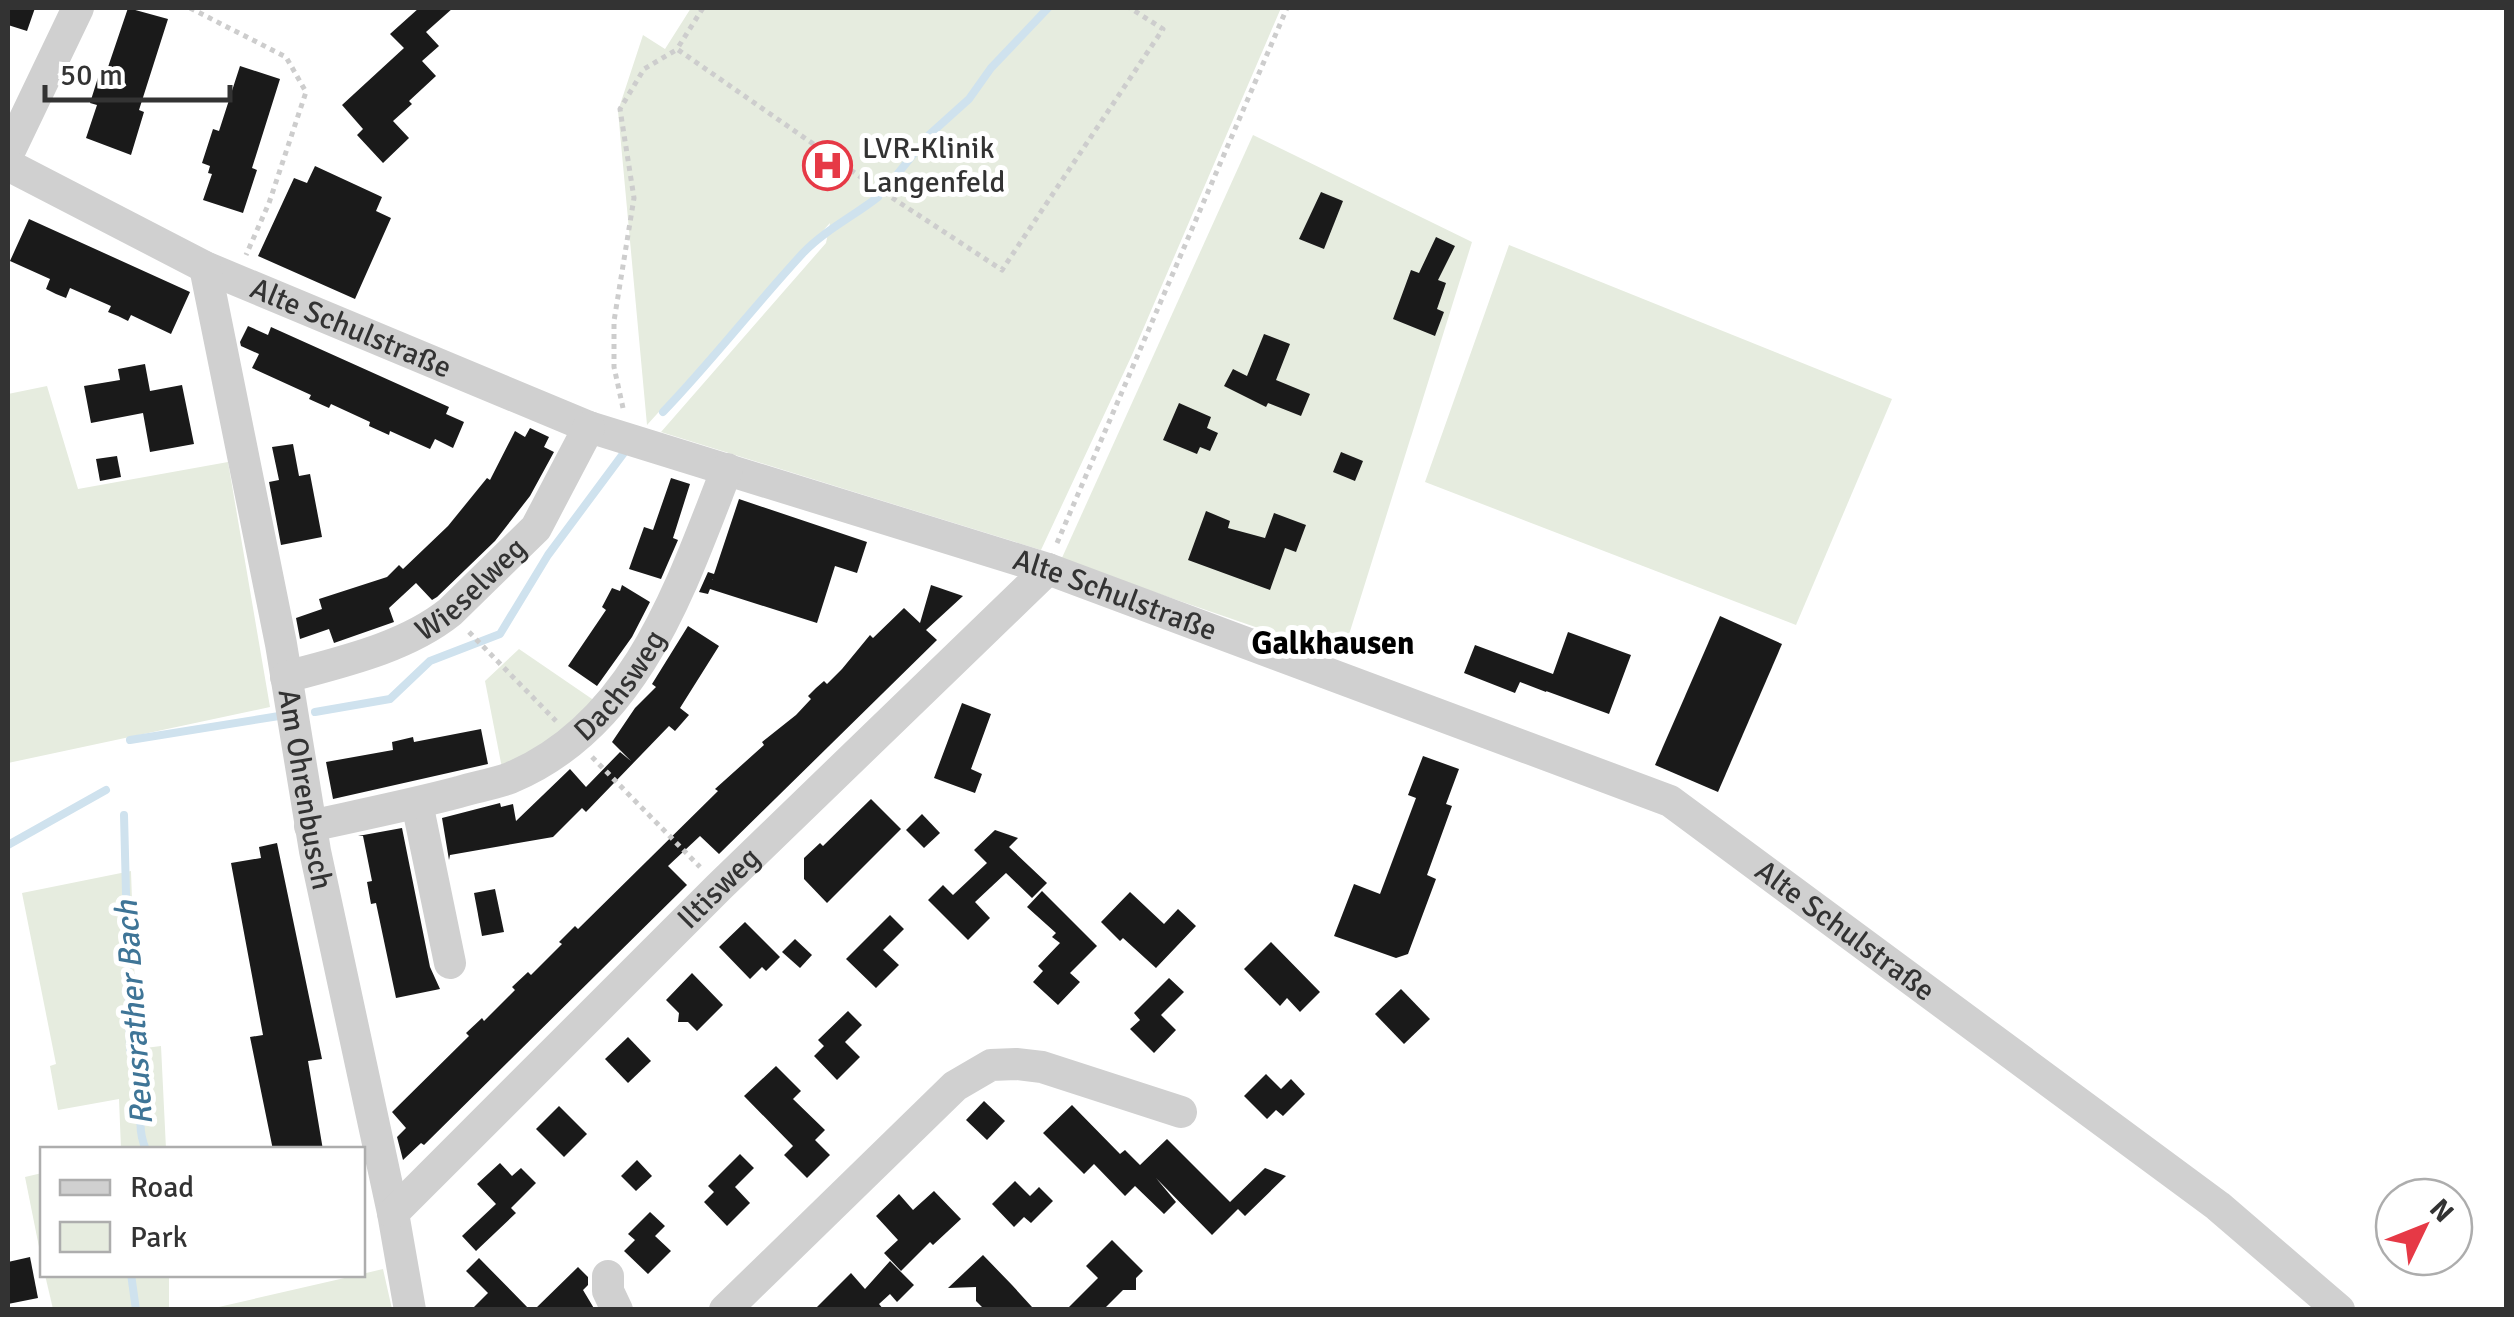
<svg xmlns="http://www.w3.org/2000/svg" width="2514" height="1317" font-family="Signika,sans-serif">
	<rect width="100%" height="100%" fill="#fff"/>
	<g fill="#e6ecdf">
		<polygon points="691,8 1281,8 1132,355 1041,550 661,432 826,243 830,223 647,425 618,111 643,35 665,49"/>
		<polygon points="1253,135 1472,242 1342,657 1061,560"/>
		<polygon points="1509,245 1892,399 1796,625 1425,482"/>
		<polygon points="47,386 78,489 228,462 270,707 8,763 8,394"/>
		<polygon points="519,649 595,701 550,742 502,768 485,681"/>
		<polygon points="131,871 137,1049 161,1046 166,1149 121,1149 119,1099 58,1110 50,1066 56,1064 22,893"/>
		<polygon points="42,1173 42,1262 25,1177"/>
		<polygon points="383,1269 392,1309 210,1309 362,1274"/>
		<polygon points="45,1275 169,1275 169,1309 53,1309"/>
	</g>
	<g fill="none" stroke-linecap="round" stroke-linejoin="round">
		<g stroke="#cfe2ee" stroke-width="8">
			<polyline points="891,182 929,135 969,99 991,68 1048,8"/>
			<path d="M 663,412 C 712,361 755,305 803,253 C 825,230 854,216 878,197"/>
			<polyline points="315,712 390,699 430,661 500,634 548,555 626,450"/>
			<polyline points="130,740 279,716"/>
			<path d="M 124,815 L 130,1049 L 146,1100 C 138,1117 139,1133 146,1150"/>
			<polyline points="8,845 106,790"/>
			<polyline points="131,1274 136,1310"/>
		</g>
	</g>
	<g fill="#1a1a1a">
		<polygon points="8,8 35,8 27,31 8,25"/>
		<polygon points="128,8 168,19 139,110 144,112 131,155 86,138 97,105 90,103 101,68 107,70"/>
		<polygon points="419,8 453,8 426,32 439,46 422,61 436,76 409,101 412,104 393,121 409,138 383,163 357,135 363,129 342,105 404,48 390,34"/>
		<polygon points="240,66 280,79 252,168 257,170 243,213 203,200 212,174 208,173 210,166 202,163 213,129 219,131"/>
		<polygon points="315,166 382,197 376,211 391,218 355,299 258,256 294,178 307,183"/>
		<polygon points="1321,192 1343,201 1324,249 1299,239"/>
		<polygon points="29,219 190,292 171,334 131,315 128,321 118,316 108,312 111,306 70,288 66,298 56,294 46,289 50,279 10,261"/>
		<polygon points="1436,237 1455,246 1438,280 1446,283 1437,309 1444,312 1435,336 1393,319 1411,270 1419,273"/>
		<polygon points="248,326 268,335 271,327 449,407 446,414 464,422 453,448 435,439 430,449 390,431 389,435 369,426 370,422 331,404 329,408 309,399 311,395 252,368 259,354 241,346 240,342"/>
		<polygon points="1264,334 1290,344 1276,380 1310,394 1301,416 1268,403 1266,407 1224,386 1233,369 1247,376"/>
		<polygon points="145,364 150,391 182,385 194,444 150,452 143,413 91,423 84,386 120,380 118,369"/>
		<polygon points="1179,403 1211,417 1207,428 1218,433 1210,451 1200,447 1197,454 1163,440"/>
		<polygon points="530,428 549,437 544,447 554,452 530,496 495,541 437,597 432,600 416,583 389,608 394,622 334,643 329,629 300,639 296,618 322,609 319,599 387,577 399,565 403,569 448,526 487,478 490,480 515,431 525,437"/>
		<polygon points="293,444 299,476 310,474 322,537 281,545 269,482 279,480 272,447"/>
		<polygon points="1341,452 1363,461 1355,481 1333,472"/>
		<polygon points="117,456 121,477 100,481 96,459"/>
		<polygon points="671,478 690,484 673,538 678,540 661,579 629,569 644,527 653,530"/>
		<polygon points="739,499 867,542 857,573 835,566 817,623 710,589 708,594 699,592 708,572 714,574 712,580"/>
		<polygon points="1206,511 1230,521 1228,528 1265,538 1274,513 1306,525 1296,552 1285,548 1270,590 1188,560"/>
		<polygon points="622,585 650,602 632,637 597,686 568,666 606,610 602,607 612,588 620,591"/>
		<polygon points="931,585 963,596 926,630 937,640 719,854 700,836 668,866 687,885 424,1145 421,1143 403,1160 397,1137 406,1128 392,1112 469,1036 466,1033 482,1018 484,1021 515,990 512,987 528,972 531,975 562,944 559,942 575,926 578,929 718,791 715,789 764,745 762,742 796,715 811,699 808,696 816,688 824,681 827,684 842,669 870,635 873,638 904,608 920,623"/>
		<polygon points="1720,616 1782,644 1718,792 1655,765"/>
		<polygon points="688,626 719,646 680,708 689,715 675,731 669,726 586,812 582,808 553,837 450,855 449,860 442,818 500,803 501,807 513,804 516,821 570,769 586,787 620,752 631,761 612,742 635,708 656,687 652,684"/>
		<polygon points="1568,632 1631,655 1609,714 1546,691 1553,674 1546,692 1520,682 1515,693 1464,673 1475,645 1553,674"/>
		<polygon points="962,703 991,714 971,769 982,774 975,793 934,778"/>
		<polygon points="481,729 488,764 333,799 326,762 393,750 392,742 413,737 414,742"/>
		<polygon points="1423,756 1459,769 1446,804 1452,806 1427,875 1436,879 1408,954 1396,958 1334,936 1354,884 1380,894 1416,798 1408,795"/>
		<polygon points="871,799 901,829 827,903 804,879 804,858 820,843 823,846"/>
		<polygon points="922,814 940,833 924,848 906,830"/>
		<polygon points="402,828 430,967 440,989 396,998 376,903 371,904 367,882 372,881 363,836 358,836"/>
		<polygon points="995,830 1018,838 1009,847 1047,883 1032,898 1006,873 975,902 990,918 968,940 928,900 943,885 953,895 987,863 974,850"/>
		<polygon points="277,843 322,1059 308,1061 323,1150 273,1150 250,1037 263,1035 231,863 261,858 259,847"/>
		<polygon points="495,889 504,932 482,936 474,893"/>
		<polygon points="1042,891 1097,946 1070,973 1080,982 1058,1005 1033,982 1043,971 1038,966 1060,943 1052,937 1056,933 1027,907"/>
		<polygon points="1130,892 1164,924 1178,909 1196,926 1156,968 1123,938 1120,941 1101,922"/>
		<polygon points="890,915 904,929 883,950 899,965 876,988 846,959"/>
		<polygon points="745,922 780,957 766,971 762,967 750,979 719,947"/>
		<polygon points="795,939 812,955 800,968 782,952"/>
		<polygon points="1271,942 1320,992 1300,1012 1287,998 1280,1006 1244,969"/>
		<polygon points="692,973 723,1005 697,1031 688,1022 678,1022 679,1013 666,1000"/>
		<polygon points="1169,978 1184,992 1161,1015 1176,1030 1154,1053 1130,1029 1140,1020 1134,1013"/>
		<polygon points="1401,989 1430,1019 1404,1044 1375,1014"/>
		<polygon points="848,1011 862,1025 845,1042 860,1057 837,1080 814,1056 824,1046 818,1040"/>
		<polygon points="628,1037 651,1061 628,1083 605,1059"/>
		<polygon points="776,1066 801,1091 793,1099 825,1130 815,1140 830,1155 807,1178 784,1155 793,1146 744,1096"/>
		<polygon points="1266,1074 1281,1089 1291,1079 1305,1094 1283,1116 1276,1110 1267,1119 1244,1096"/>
		<polygon points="984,1101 1005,1121 987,1140 966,1120"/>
		<polygon points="1072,1105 1120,1154 1125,1150 1140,1165 1167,1139 1230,1202 1265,1168 1286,1176 1245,1216 1231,1202 1238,1209 1212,1235 1156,1178 1176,1202 1164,1214 1135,1186 1125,1196 1094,1164 1084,1174 1043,1133"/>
		<polygon points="559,1106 587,1134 564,1157 536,1129"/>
		<polygon points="740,1154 754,1168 735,1187 750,1203 727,1226 704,1202 714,1192 708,1186"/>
		<polygon points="637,1160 652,1176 636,1191 621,1176"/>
		<polygon points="500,1163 512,1176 521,1168 536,1183 511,1208 516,1213 476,1251 462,1236 496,1204 477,1184"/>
		<polygon points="1015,1181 1030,1196 1039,1187 1053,1201 1031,1223 1024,1217 1014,1227 992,1204"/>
		<polygon points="934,1191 961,1219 933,1245 930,1242 901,1271 884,1253 898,1240 876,1216 899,1194 913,1210"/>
		<polygon points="650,1212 665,1226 655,1236 671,1251 648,1274 624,1251 635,1240 628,1234"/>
		<polygon points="1112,1240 1143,1271 1136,1278 1136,1290 1123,1290 1103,1310 1066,1310 1098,1278 1086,1266"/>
		<polygon points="983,1255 1012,1285 1032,1307 983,1308 976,1301 976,1287 948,1288"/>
		<polygon points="30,1257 38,1298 8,1304 8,1262"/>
		<polygon points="479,1258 530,1310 471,1310 488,1293 466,1271"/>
		<polygon points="890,1261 914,1285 897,1302 890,1294 879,1304 884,1310 814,1310 851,1273 865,1289"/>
		<polygon points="578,1267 588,1277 588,1285 583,1290 595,1310 534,1310"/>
	</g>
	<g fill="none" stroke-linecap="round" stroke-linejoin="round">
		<g stroke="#cdcdcd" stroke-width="5" stroke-dasharray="5 5" stroke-linecap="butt">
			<polyline points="190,8 286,57 306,92 269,203 246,255"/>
			<polyline points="703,8 677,49 865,180 1002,270 1163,29 1130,8"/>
			<polyline points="623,408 614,367 614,321 634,198 620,109 644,69 676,50"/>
			<polyline points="1057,543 1287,8"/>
			<polyline points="469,632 556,721"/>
			<polyline points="592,757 700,867"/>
		</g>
		<g stroke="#d0d0d0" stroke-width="32">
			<polyline points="8,154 78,8"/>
			<path id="s1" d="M 8,165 L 205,267 L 589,427 L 1048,569 L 1670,801 L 2218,1206 L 2339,1310"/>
			<path id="s2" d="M 205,267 L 281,644 L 315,851 L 393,1213 L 410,1310"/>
			<path id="s3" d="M 286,677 C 341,662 405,648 450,612 L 536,528 L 589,427"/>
			<polyline points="417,803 450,963"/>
			<path id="s4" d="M 310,826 C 360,815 410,805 459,792 C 475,787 494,784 510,778 C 637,725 681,586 727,469"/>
			<path id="s5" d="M 393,1213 L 719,887 L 1048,569"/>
			<polyline points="608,1276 608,1291 617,1310"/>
			<polyline points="725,1310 955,1086 991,1065 1016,1064 1042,1067 1181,1112"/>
		</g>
	</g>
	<defs>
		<symbol id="hospital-ring" viewBox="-11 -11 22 22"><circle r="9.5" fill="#fff" stroke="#e63946" stroke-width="1.5"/><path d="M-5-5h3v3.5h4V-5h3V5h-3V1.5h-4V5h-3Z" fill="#e63946"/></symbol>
	</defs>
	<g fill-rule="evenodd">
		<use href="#hospital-ring" x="800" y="138" width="55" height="55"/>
	</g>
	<g text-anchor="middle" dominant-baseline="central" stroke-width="10" stroke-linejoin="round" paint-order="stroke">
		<g font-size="30" fill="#333" stroke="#fff" text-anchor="start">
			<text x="862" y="148">LVR-Klinik<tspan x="862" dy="34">Langenfeld</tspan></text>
		</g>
		<g font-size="30" fill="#333" stroke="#fff">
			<text stroke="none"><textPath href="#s1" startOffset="380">Alte Schulstraße</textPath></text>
			<text stroke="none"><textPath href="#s3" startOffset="208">Wieselweg</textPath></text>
			<text stroke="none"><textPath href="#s1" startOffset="1190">Alte Schulstraße</textPath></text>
			<text stroke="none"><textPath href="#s4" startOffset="352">Dachsweg</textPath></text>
			<text stroke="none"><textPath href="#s2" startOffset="532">Am Ohrenbusch</textPath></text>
			<text stroke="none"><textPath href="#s5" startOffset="460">Iltisweg</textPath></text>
			<text stroke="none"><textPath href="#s1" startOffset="2000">Alte Schulstraße</textPath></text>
		</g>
		<g font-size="32" font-weight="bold" fill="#000" stroke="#fff">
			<text x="1333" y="643">Galkhausen</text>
		</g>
		<g font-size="32" font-style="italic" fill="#3f7597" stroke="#fff">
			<text transform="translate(134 1013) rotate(-94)">Reusrather Bach</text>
		</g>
	</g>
	<rect width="2514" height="1317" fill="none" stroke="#333333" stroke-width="20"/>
	<rect x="40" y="1147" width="325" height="130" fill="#ffffff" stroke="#adadad" stroke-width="2.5"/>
	<rect x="60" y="1180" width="50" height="15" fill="#d0d0d0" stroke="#adadad" stroke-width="2.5"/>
	<text x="130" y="1197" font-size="30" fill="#333333">Road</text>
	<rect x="60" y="1222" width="50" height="30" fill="#e6ecdf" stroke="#adadad" stroke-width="2.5"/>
	<text x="130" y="1247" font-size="30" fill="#333333">Park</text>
	<g transform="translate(2424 1227) rotate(47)"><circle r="48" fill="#ffffff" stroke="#adadad" stroke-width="2.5"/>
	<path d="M0-8L18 38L0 25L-18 38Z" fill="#e63946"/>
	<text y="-15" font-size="28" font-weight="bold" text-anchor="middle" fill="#333333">N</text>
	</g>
	<path d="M45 85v15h185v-15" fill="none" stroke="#333333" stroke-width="5"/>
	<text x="60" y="85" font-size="30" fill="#333333" stroke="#ffffff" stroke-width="8" paint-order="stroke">50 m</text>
</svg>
